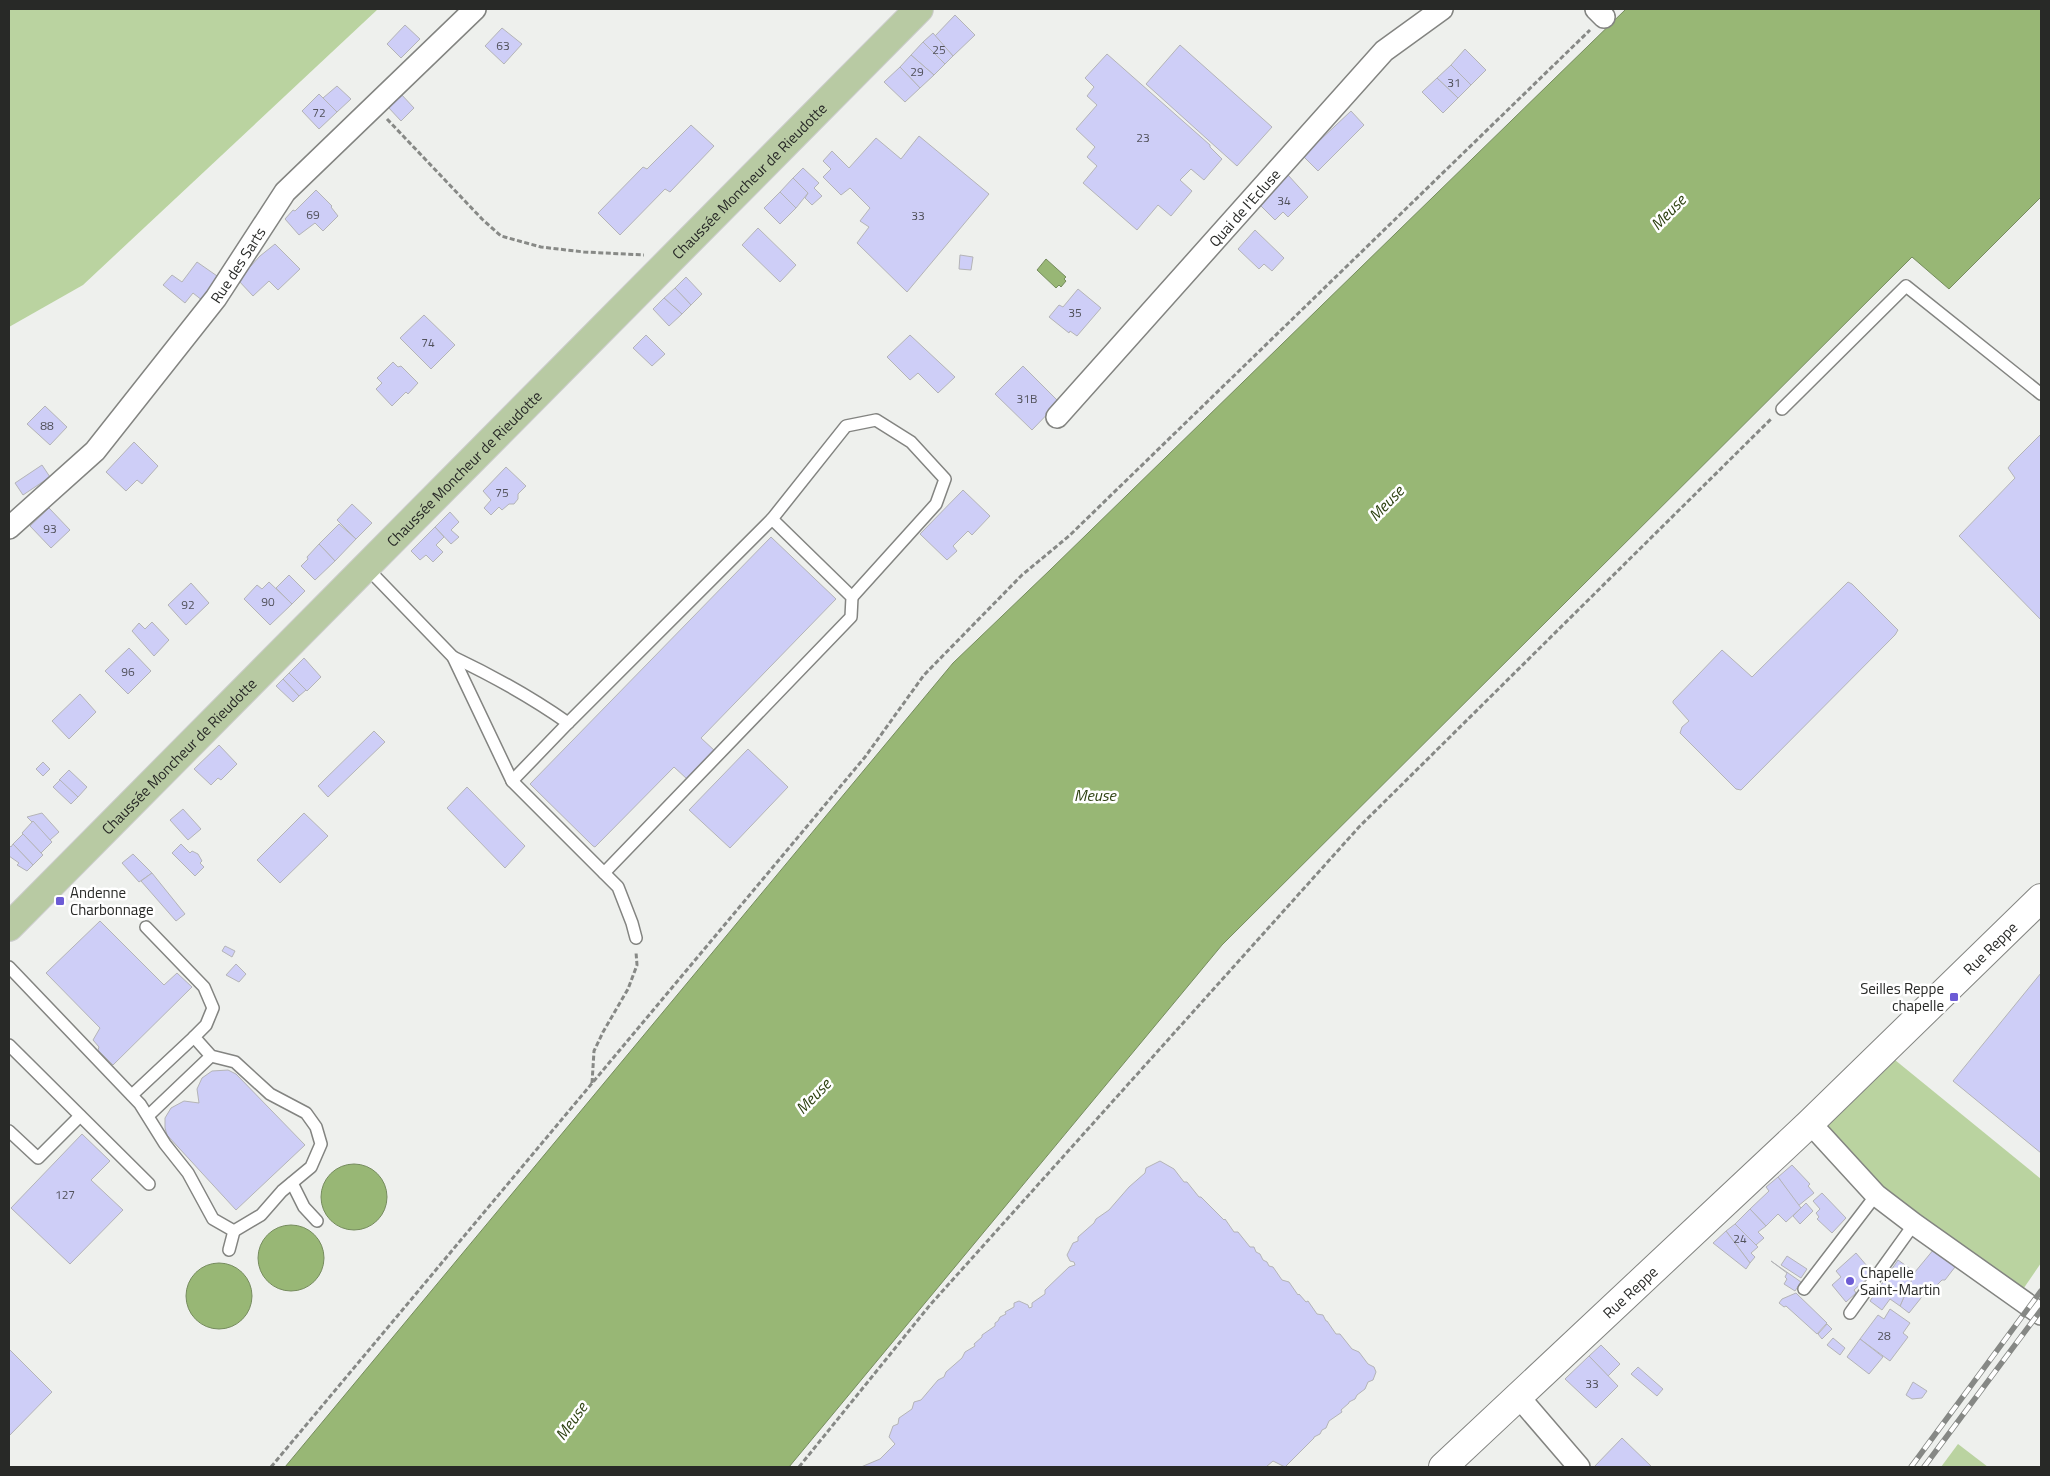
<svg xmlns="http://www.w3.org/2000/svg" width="2050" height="1476" font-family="'Titillium Web',sans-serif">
	<rect width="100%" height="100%" fill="#eef0ed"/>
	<g fill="#bad3a0">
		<polygon points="9,9 378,9 83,285 9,327"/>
		<polygon points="1895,1060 2041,1179 2041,1263 2017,1298 1914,1224 1818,1132"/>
		<polygon points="1958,1444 1988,1467 1941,1467"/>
	</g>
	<g fill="#98b775" stroke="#768c5e">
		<polygon points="1626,9 2041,9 2041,197 1949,289 1912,257 1222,945 789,1467 285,1467 953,663 1050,570"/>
		<polygon points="1046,259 1066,277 1064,279 1066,281 1061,287 1059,285 1056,288 1037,270"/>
		<circle cx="354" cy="1197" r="33"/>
		<circle cx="291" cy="1258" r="33"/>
		<circle cx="219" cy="1296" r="33"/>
	</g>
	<g fill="#cecef7" stroke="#b4b4b7">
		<polygon points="955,15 975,35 953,56 935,36"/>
		<polygon points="405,25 420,39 401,58 387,44"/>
		<polygon points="502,28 522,44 504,64 485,46"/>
		<polygon points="933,33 953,56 945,64 923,42"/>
		<polygon points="923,42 945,64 934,75 911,55"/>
		<polygon points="1180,45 1272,127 1237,166 1146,84"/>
		<polygon points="1465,49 1486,70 1471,85 1451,65"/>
		<polygon points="1107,54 1210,145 1210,147 1222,159 1204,180 1191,169 1180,180 1192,191 1171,216 1158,205 1137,230 1083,183 1097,166 1087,157 1095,147 1076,129 1097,105 1087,96 1094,87 1085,78"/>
		<polygon points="911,55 934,75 920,88 900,67"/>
		<polygon points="1451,65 1471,85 1458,98 1437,78"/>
		<polygon points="900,67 920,88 905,102 884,82"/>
		<polygon points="1437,78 1458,98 1443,113 1422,92"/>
		<polygon points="337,86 351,99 337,112 323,98"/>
		<polygon points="319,94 337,112 319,129 302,111"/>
		<polygon points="401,94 414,108 401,121 388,107"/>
		<polygon points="1351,111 1364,125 1318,171 1303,156"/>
		<polygon points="691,125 714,146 670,192 665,189 620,235 598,213 643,167 647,169"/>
		<polygon points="919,136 989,194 907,292 857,243 869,227 860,221 870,208 850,188 841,195 823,177 831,169 823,161 832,151 849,168 876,138 901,159"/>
		<polygon points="803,168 819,183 814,188 822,196 812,205 805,198 808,193 793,178"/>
		<polygon points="1288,175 1308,197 1288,217 1283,212 1275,220 1259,204"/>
		<polygon points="793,178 808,193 796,208 780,192"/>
		<polygon points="316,190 332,206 331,207 338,216 323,231 315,223 299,235 285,219 293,210 295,211"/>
		<polygon points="780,192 796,208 780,224 764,208"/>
		<polygon points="758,228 796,265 780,282 742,245"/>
		<polygon points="1255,230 1284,258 1272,271 1264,264 1259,269 1238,249"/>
		<polygon points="275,244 300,269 278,290 269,281 253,296 238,280 260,256"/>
		<polygon points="960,255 973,257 971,270 959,269"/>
		<polygon points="197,262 220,278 203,301 193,293 185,303 163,285 172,275 182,282"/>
		<polygon points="686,277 702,294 691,305 675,288"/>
		<polygon points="675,288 691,305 682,314 664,298"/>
		<polygon points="1078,289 1101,308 1077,336 1070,331 1069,333 1049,317 1059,305 1063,307"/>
		<polygon points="664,298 682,314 669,326 653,309"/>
		<polygon points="424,315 455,345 431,369 400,338"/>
		<polygon points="646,335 665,354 652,366 633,348"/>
		<polygon points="910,335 955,377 938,393 918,373 910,380 887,357"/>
		<polygon points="393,362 398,367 401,366 418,383 408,394 406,392 392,406 376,389 382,383 377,378"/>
		<polygon points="1023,366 1059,402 1032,430 995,394"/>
		<polygon points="45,406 67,427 50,445 27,424"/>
		<polygon points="2041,434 2041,620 1959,536 2015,478 2008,468 2011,464"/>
		<polygon points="134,442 158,466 142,484 137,480 126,491 106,472"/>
		<polygon points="42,465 50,477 23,495 15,483"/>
		<polygon points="506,467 526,486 518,494 518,499 514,504 509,504 502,510 499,507 491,515 484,508 491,500 483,491"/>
		<polygon points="963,490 990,516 972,535 968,531 953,546 957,551 947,560 920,534"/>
		<polygon points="352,504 372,523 356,539 337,520"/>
		<polygon points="49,508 70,530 51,548 30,526"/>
		<polygon points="450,512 459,522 451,530 459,537 451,544 435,527"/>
		<polygon points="339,524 356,539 335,561 319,544"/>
		<polygon points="435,527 444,537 436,545 443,552 433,562 426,555 420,560 411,551"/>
		<polygon points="771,537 836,599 701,738 715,751 687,779 674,767 595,847 593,846 530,784"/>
		<polygon points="319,544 335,561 315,580 301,566 308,559 307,557"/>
		<polygon points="289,575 305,591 292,604 276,588"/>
		<polygon points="269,582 292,604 270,625 244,599 257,585 262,589"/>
		<polygon points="1848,582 1852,584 1898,630 1895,635 1741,790 1736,789 1680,733 1682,727 1689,721 1673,703 1673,701 1722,650 1752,677"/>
		<polygon points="191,583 209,603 186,625 168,605"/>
		<polygon points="152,622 169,640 154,656 132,631 139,623 145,629"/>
		<polygon points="129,648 151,671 128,694 105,671"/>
		<polygon points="304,658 321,677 307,691 289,673"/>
		<polygon points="289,673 306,690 299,696 283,679"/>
		<polygon points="283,679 299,696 293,702 276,686"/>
		<polygon points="80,694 96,712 69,739 52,721"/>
		<polygon points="374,731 385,742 328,797 318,786"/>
		<polygon points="219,745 237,764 221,780 218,778 211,785 194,769"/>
		<polygon points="748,749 788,787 730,848 689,810"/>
		<polygon points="43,762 50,769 43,776 36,769"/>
		<polygon points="69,770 87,787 78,797 59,780"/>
		<polygon points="60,780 78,797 71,804 53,787"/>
		<polygon points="467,787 525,846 505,868 447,808"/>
		<polygon points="183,809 201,829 188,840 170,820"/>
		<polygon points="42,813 59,832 50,840 27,817"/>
		<polygon points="304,813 328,836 280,883 257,860"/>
		<polygon points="33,821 52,842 41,853 22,833"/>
		<polygon points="23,834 43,855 33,865 13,844"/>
		<polygon points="13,844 33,865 27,871 17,865 19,863 9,856 9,845 11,847"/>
		<polygon points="181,844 190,853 192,851 198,854 202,861 200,863 204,867 195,876 172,853"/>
		<polygon points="133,854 152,873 139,882 122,863"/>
		<polygon points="152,873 185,914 176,921 141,881"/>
		<polygon points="100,921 164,985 177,973 192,987 113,1065 98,1050 99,1047 93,1040 100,1028 46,973"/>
		<polygon points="225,946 235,951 232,957 222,951"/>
		<polygon points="236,964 246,974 239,982 226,975"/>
		<polygon points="2041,973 2041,1153 1953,1081"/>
		<polygon points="228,1070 236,1074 305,1145 236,1210 167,1135 165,1128 165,1118 171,1108 184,1101 199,1103 197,1089 202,1078 212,1071"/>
		<polygon points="82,1134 110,1161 91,1180 123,1210 70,1264 11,1208"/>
		<polygon points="1160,1161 1174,1169 1184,1182 1187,1182 1199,1197 1201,1197 1224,1220 1225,1219 1234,1232 1238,1232 1250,1247 1254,1247 1256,1252 1260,1254 1263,1260 1267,1262 1269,1266 1273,1267 1282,1280 1289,1282 1298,1295 1299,1294 1306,1302 1308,1301 1317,1314 1323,1315 1326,1321 1327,1321 1336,1334 1340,1334 1352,1349 1359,1352 1368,1364 1374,1367 1376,1372 1373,1380 1368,1382 1365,1389 1357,1395 1355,1399 1349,1402 1349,1403 1341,1410 1342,1412 1329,1421 1326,1428 1322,1430 1320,1434 1314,1437 1314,1438 1285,1467 1273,1461 1266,1467 861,1467 880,1459 895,1444 889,1437 893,1426 898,1424 899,1418 912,1409 914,1402 921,1400 938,1380 944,1377 946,1372 962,1358 965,1352 975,1346 974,1344 982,1337 982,1335 995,1326 995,1323 998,1321 1000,1317 1006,1314 1005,1312 1014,1307 1014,1303 1019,1301 1028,1305 1029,1308 1032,1307 1032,1303 1045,1294 1045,1290 1069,1267 1075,1265 1074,1262 1070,1261 1067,1255 1073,1243 1078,1241 1078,1237 1094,1223 1096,1219 1109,1210 1129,1187 1145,1173 1146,1168"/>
		<polygon points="1792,1165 1810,1184 1808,1186 1814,1193 1798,1206 1778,1177"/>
		<polygon points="1778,1177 1801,1208 1786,1222 1778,1214 1766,1226 1750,1209 1769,1191 1766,1187"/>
		<polygon points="1822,1193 1846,1218 1832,1233 1817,1219 1819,1217 1816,1213 1820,1209 1813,1201"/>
		<polygon points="1806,1203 1813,1211 1800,1224 1793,1216"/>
		<polygon points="1750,1209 1766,1226 1758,1232 1764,1238 1756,1245 1735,1224"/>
		<polygon points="1735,1224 1758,1247 1751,1253 1755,1257 1750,1263 1726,1231"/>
		<polygon points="1726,1231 1750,1263 1746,1269 1713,1243"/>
		<polygon points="1934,1249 1955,1267 1945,1280 1942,1280 1932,1290 1929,1288 1909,1313 1900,1306 1915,1272"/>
		<polygon points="1856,1253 1873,1273 1854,1290 1856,1293 1846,1302 1832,1285 1841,1277 1836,1271"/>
		<polygon points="1787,1256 1807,1269 1801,1278 1781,1265"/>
		<polygon points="1898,1260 1915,1272 1900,1306 1890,1299 1882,1310 1870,1301"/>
		<polygon points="1771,1261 1801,1282 1795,1291 1784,1284 1787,1279 1785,1277 1787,1273"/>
		<polygon points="1796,1293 1827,1323 1817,1334 1786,1306 1784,1307 1779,1303 1782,1299"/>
		<polygon points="1890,1309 1910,1323 1903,1333 1908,1337 1890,1361 1860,1339 1878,1315 1884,1319"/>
		<polygon points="1827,1324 1832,1329 1822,1339 1818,1334"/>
		<polygon points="1833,1338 1845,1348 1840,1355 1827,1345"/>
		<polygon points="1860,1339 1883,1357 1869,1374 1847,1357"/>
		<polygon points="1601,1345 1620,1364 1608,1376 1589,1356"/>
		<polygon points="9,1349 52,1392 9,1436"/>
		<polygon points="1589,1356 1618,1386 1596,1408 1565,1379"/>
		<polygon points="1638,1367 1663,1389 1657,1396 1631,1374"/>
		<polygon points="1913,1382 1927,1391 1922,1398 1912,1399 1906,1395"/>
		<polygon points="1622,1438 1652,1467 1594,1467"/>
	</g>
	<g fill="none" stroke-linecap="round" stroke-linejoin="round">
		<defs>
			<g id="lane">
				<polyline points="1782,409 1906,286 2041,394"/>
				<polyline points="772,519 846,426 876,420 911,442 945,479 936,504 852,597"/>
				<polyline points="367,568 453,657 512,781 618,887 632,923 636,938"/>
				<path d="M 453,657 C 493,676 531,697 568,723 L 512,781"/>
				<polyline points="568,723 772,519 852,597 851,617 604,873"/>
				<polyline points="9,967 140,1104 165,1144 188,1173 213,1219 234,1231 261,1215 282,1191 311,1167 321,1144 316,1127 306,1113 270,1094 235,1062 211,1056 194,1037 206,1025 213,1008 204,987 146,927"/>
				<polyline points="9,1045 149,1184"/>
				<polyline points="132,1095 194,1037"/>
				<polyline points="148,1116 211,1056"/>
				<polyline points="9,1131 38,1158 80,1116"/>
				<polyline points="292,1183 304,1207 317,1221"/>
				<polyline points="229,1250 234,1231"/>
				<polyline points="1804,1289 1876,1195"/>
				<polyline points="1850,1313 1914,1224"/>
			</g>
			<g id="street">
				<polyline points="1596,9 1604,17"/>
				<path id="s1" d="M 1057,417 L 1384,51 L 1442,9"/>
				<path id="s2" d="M 9,528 L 95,451 L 216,298 L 285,192 L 475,9"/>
				<polyline points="1810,1123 1876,1195 1914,1224 2041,1314"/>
				<polyline points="1518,1396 1579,1467"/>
			</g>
			<g id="secondary">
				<path id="s3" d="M 1443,1467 L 1810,1123 L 2041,898"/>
			</g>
			<g id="primary">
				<path id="s4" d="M 9,927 L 919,9"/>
			</g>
		</defs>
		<use href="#lane" stroke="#838481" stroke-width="14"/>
		<use href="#street" stroke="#838481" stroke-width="24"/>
		<use href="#secondary" stroke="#838481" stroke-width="30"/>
		<use href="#primary" stroke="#cbcccb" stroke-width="30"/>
		<g stroke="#878986" stroke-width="3" stroke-dasharray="5 2.5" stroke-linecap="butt">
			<polyline points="387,119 482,219 501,236 541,247 584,252 644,255"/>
			<polyline points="592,1083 594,1051 603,1032 628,989 637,965 636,952"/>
			<polyline points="271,1467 865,757 924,675 1022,575 1069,536 1590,30"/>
			<polyline points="799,1467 930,1305 1359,827 1772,418"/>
		</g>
		<use href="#lane" stroke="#fff" stroke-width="11"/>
		<use href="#street" stroke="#fff" stroke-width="21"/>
		<use href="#secondary" stroke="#fff" stroke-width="28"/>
		<use href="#primary" stroke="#b8caa3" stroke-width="28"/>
		<defs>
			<g id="rail">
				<polyline points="1911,1467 2041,1291"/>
				<polyline points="1924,1467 2041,1310"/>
			</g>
		</defs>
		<use href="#rail" stroke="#868885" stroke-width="5.5"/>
		<use href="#rail" stroke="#fff" stroke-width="4" stroke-dasharray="11" stroke-linecap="butt"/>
	</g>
	<g fill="#6c5bd5" stroke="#fff" stroke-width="2">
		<rect x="55" y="896" width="10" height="10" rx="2.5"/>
		<rect x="1949" y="992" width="10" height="10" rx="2.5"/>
		<circle cx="1850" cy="1281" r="5"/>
	</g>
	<g text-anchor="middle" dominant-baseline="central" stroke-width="5" stroke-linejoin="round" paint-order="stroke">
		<g font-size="12" fill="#52525b">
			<text x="503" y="45">63</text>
			<text x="939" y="49">25</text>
			<text x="917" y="71">29</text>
			<text x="1454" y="82">31</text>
			<text x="319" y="112">72</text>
			<text x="1143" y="137">23</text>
			<text x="1284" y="200">34</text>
			<text x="313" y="214">69</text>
			<text x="918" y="215">33</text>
			<text x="1075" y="312">35</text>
			<text x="428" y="342">74</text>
			<text x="1027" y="398">31B</text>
			<text x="47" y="425">88</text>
			<text x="502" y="492">75</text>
			<text x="50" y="528">93</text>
			<text x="268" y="601">90</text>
			<text x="188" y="604">92</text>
			<text x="128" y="671">96</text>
			<text x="65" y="1194">127</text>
			<text x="1740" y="1238">24</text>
			<text x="1884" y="1335">28</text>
			<text x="1592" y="1383">33</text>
		</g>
		<g font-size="15" fill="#282927" stroke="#fff">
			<text stroke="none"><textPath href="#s4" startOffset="1051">Chaussée Moncheur de Rieudotte</textPath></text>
			<text stroke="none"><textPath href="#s1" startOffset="281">Quai de l'Ecluse</textPath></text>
			<text stroke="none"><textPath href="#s2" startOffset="350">Rue des Sarts</textPath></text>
			<text stroke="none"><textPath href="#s4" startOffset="646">Chaussée Moncheur de Rieudotte</textPath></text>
			<text stroke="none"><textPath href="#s4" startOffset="241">Chaussée Moncheur de Rieudotte</textPath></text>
			<text stroke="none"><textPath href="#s3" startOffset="754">Rue Reppe</textPath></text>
			<text stroke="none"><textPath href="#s3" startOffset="256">Rue Reppe</textPath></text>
		</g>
		<g font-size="15" fill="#282927" stroke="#fff" text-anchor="start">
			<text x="70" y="892">Andenne<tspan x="70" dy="17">Charbonnage</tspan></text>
			<text x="1944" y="988" text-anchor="end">Seilles Reppe<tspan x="1944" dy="17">chapelle</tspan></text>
			<text x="1860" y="1272">Chapelle<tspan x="1860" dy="17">Saint-Martin</tspan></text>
		</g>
		<g font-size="16" font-style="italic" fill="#2e4212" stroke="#fff">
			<text transform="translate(1668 212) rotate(-46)">Meuse</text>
			<text transform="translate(1386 503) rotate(-46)">Meuse</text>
			<text x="1095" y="795">Meuse</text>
			<text transform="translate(813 1096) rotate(-46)">Meuse</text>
			<text transform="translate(571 1421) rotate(-54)">Meuse</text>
		</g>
	</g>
	<rect width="2050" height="1476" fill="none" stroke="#282927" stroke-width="20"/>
</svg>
